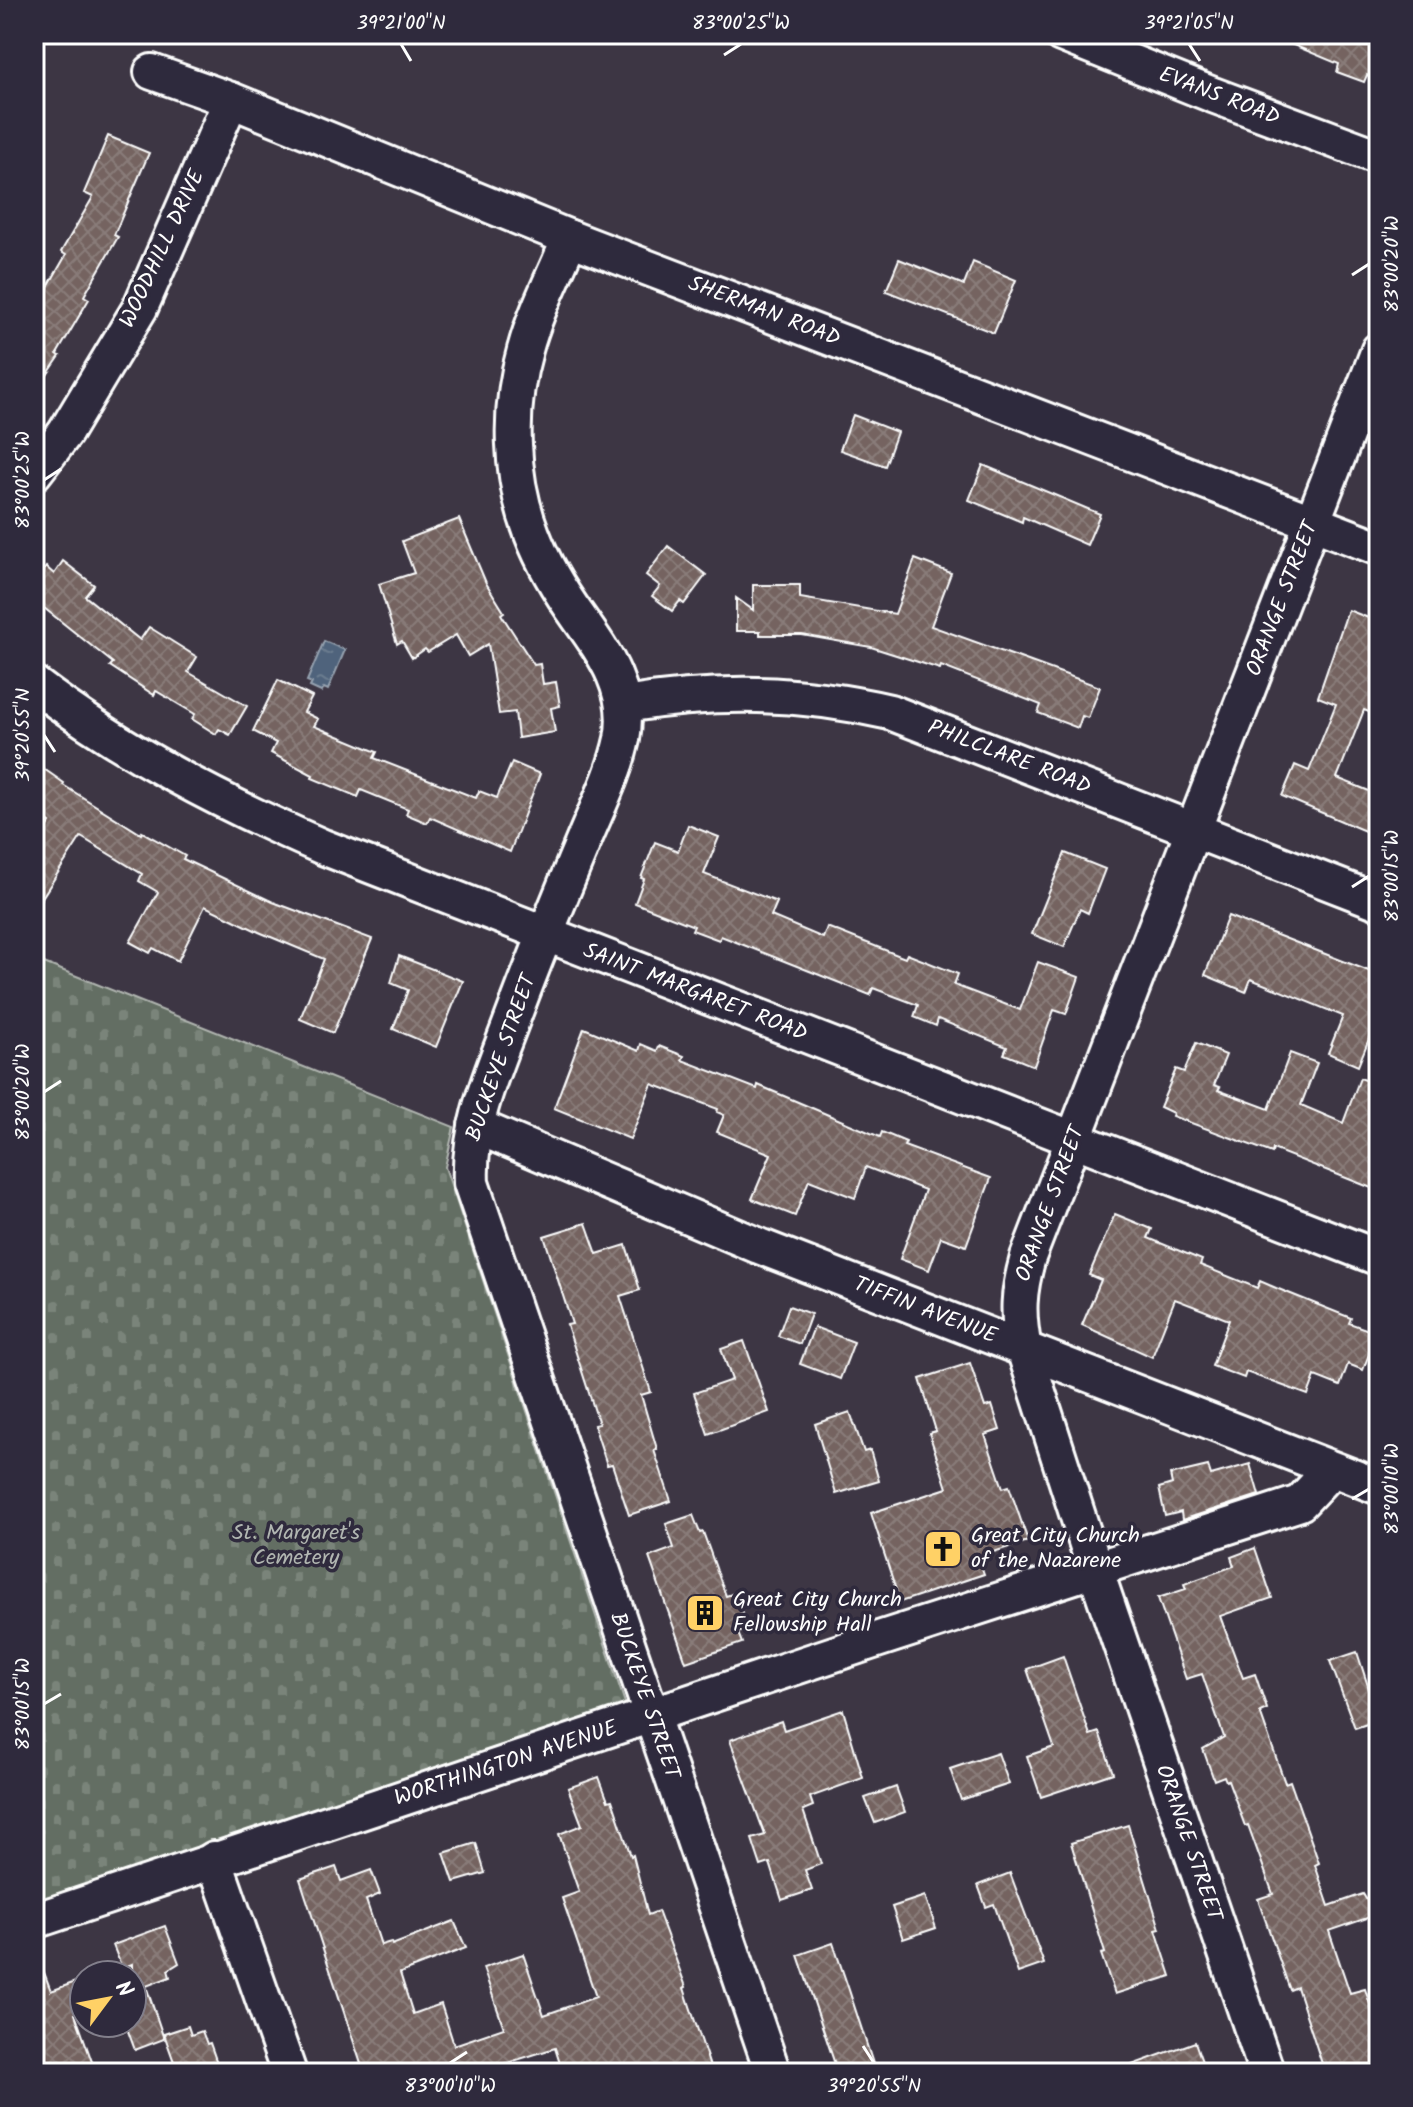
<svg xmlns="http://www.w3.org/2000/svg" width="1413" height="2107" font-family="Kalam,sans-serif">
	<defs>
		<pattern id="cemetery-stones" width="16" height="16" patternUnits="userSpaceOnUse" patternTransform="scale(2)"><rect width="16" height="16" fill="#636e63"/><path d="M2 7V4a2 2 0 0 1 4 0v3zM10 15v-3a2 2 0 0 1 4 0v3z" fill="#7a847a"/></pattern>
		<pattern id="water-ripples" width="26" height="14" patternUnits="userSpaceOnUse" patternTransform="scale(2)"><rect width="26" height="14" fill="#50647b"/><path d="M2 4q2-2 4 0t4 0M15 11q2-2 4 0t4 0" fill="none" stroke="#6a7b8f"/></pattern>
		<pattern id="building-cross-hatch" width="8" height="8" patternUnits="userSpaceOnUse" patternTransform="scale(2)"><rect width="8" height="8" fill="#746461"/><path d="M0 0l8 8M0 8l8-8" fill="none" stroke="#897b79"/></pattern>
	</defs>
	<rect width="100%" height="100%" fill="#3d3644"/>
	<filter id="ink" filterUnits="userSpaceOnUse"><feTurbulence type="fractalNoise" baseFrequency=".0125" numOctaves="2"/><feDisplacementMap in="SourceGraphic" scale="16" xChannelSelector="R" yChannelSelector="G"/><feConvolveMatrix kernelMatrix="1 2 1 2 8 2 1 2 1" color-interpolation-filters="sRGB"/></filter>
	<g filter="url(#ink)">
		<polygon fill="url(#cemetery-stones)" stroke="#b1b6b1" stroke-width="2" points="34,959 454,1127 445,1167 627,1709 34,1914"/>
		<polygon fill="url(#water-ripples)" stroke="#96a2b0" stroke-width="2" points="324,641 345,650 328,690 324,688 321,692 310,687 312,683 307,681"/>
		<g fill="url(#building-cross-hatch)" stroke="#fff" stroke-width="2">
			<polygon points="1267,34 1379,34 1379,80 1367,75 1364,82 1337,72 1339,64"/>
			<polygon points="108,136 149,153 114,235 118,237 84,296 89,299 57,354 60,356 34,394 34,311 66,255 61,252 93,197 84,193"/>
			<polygon points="899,259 964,285 973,262 1016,280 994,333 886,291"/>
			<polygon points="853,415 897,432 885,466 840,450"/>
			<polygon points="983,465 1100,514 1087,545 1023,517 1022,522 969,500"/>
			<polygon points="459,519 486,583 504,612 501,614 534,665 540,664 543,684 556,682 560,706 551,708 555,732 518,738 515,712 499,714 488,644 468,656 456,635 428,652 425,649 412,658 402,641 397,644 379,584 414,573 402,541"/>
			<polygon points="668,546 706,575 684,604 680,601 672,611 652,596 660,586 646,575"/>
			<polygon points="915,559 951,573 931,626 1100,687 1088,718 1082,716 1078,728 1038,713 1041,705 941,666 940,669 871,647 802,635 760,635 760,631 736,631 736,598 753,610 753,585 800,585 800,598 895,614"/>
			<polygon points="63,561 94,585 85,596 140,640 149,627 197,657 188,672 247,706 230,735 219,729 216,734 192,719 195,714 156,691 154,695 110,666 113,663 34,600 34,582 46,567 54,574"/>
			<polygon points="1348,610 1379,622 1379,716 1364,710 1337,778 1379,795 1379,837 1282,796 1295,765 1309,771 1336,704 1318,697"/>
			<polygon points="278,680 312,697 304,712 318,719 314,726 377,752 374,758 476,798 479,791 497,798 512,762 540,774 510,852 430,817 427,823 406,814 408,809 361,790 358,797 312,778 313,775 271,753 276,743 253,731"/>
			<polygon points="34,762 64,783 63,785 141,834 142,832 185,856 183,859 273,902 372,939 333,1033 300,1019 324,959 259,932 205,906 178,961 153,948 150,953 130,942 158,892 139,881 142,874 81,837 34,910 34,849 50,823 34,812"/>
			<polygon points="688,825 719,837 704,874 777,902 771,916 823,938 827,927 905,958 907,954 958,974 954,985 1020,1010 1038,962 1079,977 1066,1014 1054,1010 1034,1066 1004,1054 1007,1047 938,1019 936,1026 914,1017 918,1005 873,988 870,995 721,936 719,940 692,930 694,926 635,903 644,879 641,878 655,842 678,851"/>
			<polygon points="1065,853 1105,869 1088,913 1080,909 1064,947 1032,934"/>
			<polygon points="1228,916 1379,975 1379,1014 1358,1066 1328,1053 1343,1016 1251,979 1246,992 1205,975"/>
			<polygon points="399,956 463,981 436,1047 393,1029 408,990 391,983"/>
			<polygon points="584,1028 639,1051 641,1044 657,1051 659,1046 684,1056 682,1060 757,1089 758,1085 880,1137 882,1132 906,1142 904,1146 991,1178 966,1246 941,1237 929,1270 900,1259 925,1190 866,1167 855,1198 809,1180 795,1216 752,1199 771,1154 717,1132 724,1115 717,1112 718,1109 652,1084 630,1139 554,1108"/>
			<polygon points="1196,1043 1226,1055 1214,1085 1220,1087 1218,1090 1269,1109 1290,1053 1317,1063 1301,1105 1343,1123 1360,1078 1379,1085 1379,1191 1273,1149 1272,1153 1172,1116 1173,1113 1160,1107 1176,1069 1184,1072"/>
			<polygon points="1115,1214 1152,1229 1148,1238 1202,1260 1200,1265 1257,1288 1260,1281 1276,1288 1351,1318 1349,1323 1377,1333 1363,1370 1348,1364 1340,1386 1315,1376 1308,1395 1246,1372 1244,1378 1212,1366 1229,1320 1175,1299 1152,1357 1082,1325 1101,1280 1089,1275"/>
			<polygon points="586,1223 597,1254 626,1245 640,1290 620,1296 651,1392 641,1395 657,1449 654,1450 671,1501 629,1515 612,1464 607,1465 594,1425 599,1424 567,1325 572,1324 544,1236"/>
			<polygon points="789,1306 811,1314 800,1344 778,1336"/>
			<polygon points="814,1327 854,1342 840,1379 800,1364"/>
			<polygon points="744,1341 769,1412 708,1434 694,1393 732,1380 721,1349"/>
			<polygon points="970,1363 985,1407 992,1405 1000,1430 985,1435 1003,1488 1009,1486 1028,1541 978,1557 984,1574 900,1602 871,1513 947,1488 929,1433 936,1431 920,1379"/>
			<polygon points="850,1412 864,1452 870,1450 879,1481 836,1494 815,1424"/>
			<polygon points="1250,1464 1259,1495 1182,1520 1181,1512 1165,1516 1159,1488 1172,1484 1170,1475 1208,1466 1211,1475"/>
			<polygon points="693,1515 700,1533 703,1532 726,1596 735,1593 747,1629 738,1633 742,1643 686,1662 649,1557 674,1548 666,1524"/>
			<polygon points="1255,1548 1272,1598 1220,1616 1243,1678 1255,1674 1267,1709 1260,1712 1285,1783 1290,1781 1319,1863 1315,1865 1329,1906 1363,1894 1376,1915 1329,1931 1350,1993 1365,1989 1379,2032 1379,2073 1325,2073 1297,1987 1290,1990 1258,1899 1273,1894 1248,1825 1245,1826 1228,1780 1226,1781 1224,1776 1214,1780 1203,1749 1224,1737 1202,1674 1186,1679 1158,1598 1186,1589 1184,1584 1234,1566 1231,1557"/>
			<polygon points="1357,1652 1379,1720 1355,1728 1330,1661"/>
			<polygon points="1063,1656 1090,1735 1099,1732 1113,1773 1041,1797 1027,1756 1054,1747 1027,1669"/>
			<polygon points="843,1710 863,1778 810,1797 813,1806 803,1810 821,1864 805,1870 812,1890 782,1900 770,1863 761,1866 752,1839 765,1835 730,1740 781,1721 784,1730"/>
			<polygon points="998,1753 1009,1784 961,1800 950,1769"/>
			<polygon points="599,1777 608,1801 612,1800 631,1856 633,1855 648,1915 658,1911 686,1987 684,1988 712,2073 563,2073 555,2048 475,2073 364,2073 300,1879 336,1867 341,1881 371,1870 380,1894 366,1900 381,1945 391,1942 392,1945 454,1921 466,1948 400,1973 413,2014 441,2004 454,2045 504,2028 483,1968 523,1954 544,2015 596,1997 562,1898 579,1892 559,1834 582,1825 568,1788"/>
			<polygon points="896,1787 905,1812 875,1823 865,1798"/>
			<polygon points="1128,1825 1160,1929 1156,1930 1171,1976 1115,1994 1101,1954 1105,1953 1071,1843"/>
			<polygon points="476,1843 485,1873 454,1882 444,1853"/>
			<polygon points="1010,1873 1044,1964 1018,1973 994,1904 986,1907 978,1885"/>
			<polygon points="925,1896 936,1928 903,1939 892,1907"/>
			<polygon points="165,1926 179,1963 168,1970 170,1977 146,1986 164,2039 135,2050 125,2023 132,2023 132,1964 122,1968 113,1945"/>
			<polygon points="833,1943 849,1990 876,2073 838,2073 798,1955"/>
			<polygon points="34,1951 36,1951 51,1991 84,1979 84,2010 75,2014 96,2073 34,2073"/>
			<polygon points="188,2026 191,2035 202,2031 207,2044 210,2043 218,2066 198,2073 178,2073 164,2034"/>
			<polygon points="1195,2042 1206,2073 1119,2073 1118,2070"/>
		</g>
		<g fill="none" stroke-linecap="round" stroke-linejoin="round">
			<defs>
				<g id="minor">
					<polyline points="1061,34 1213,95 1379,157"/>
					<polyline points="152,72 231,100 570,238 1379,548"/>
					<path d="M 570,238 C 555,275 535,312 525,350 C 508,409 510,477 532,534 C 543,563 561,593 579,618 C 606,656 631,691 622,739 C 615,772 599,804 586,835 C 560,897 535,958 512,1020 C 492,1073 468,1126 471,1183 L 773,2073"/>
					<polyline points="34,473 65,433 140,308 231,100"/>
					<path d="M 34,684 C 123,752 220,802 323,847 L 1379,1258"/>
					<path d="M 624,705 C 718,690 798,691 890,712 L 1379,902"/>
					<polyline points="476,1126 759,1246 1379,1487"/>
					<polyline points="214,1859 289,2073"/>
					<polyline points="34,1921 870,1642 1300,1503 1331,1470"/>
					<path d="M 1267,2073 L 1095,1569 L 1024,1349 C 1017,1313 1018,1293 1028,1257 L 1379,350"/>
				</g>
			</defs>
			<use href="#minor" stroke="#fff" stroke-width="40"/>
			<use href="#minor" stroke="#2f2a3d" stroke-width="34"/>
		</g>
	</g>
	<path fill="none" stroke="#fff" stroke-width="3" d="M 401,44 L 411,61M 1189,44 L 1200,61M 724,55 L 741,44M 1352,275 L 1369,264M 44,480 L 61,469M 44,735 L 55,752M 1352,887 L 1369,876M 44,1092 L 61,1081M 1352,1499 L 1369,1489M 44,1704 L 61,1694M 863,2046 L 874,2063M 450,2063 L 467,2052"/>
	<defs>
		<symbol id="church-square" viewBox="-11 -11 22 22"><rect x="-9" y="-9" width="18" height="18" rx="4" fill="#ffd166" stroke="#2f2a3d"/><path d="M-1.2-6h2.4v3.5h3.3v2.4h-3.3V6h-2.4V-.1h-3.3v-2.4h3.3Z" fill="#111"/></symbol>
		<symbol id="building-square" viewBox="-11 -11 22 22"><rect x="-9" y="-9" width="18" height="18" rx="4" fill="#ffd166" stroke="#2f2a3d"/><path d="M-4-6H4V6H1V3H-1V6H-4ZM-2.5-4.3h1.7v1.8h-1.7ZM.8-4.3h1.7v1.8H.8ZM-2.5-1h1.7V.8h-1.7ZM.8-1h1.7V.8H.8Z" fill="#111"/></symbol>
	</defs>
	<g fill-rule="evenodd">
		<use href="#church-square" x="921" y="1527" width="44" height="44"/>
		<use href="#building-square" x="683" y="1591" width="44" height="44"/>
	</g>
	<g text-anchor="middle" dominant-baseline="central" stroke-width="7" stroke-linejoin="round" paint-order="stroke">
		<g font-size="22" fill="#fff" stroke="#2f2a3d">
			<text transform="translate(1219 97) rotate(21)">EVANS ROAD</text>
			<text transform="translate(163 249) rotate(-65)">WOODHILL DRIVE</text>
			<text transform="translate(764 312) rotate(21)">SHERMAN ROAD</text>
			<text transform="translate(1283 599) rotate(-69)">ORANGE STREET</text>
			<text transform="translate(1009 758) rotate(21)">PHILCLARE ROAD</text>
			<text transform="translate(695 993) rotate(21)">SAINT MARGARET ROAD</text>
			<text transform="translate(502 1058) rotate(-71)">BUCKEYE STREET</text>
			<text transform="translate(1051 1204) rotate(-70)">ORANGE STREET</text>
			<text transform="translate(925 1311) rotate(21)">TIFFIN AVENUE</text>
			<text transform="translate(644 1696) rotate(71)">BUCKEYE STREET</text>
			<text transform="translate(506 1764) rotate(-18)">WORTHINGTON AVENUE</text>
			<text transform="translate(1188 1843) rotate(71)">ORANGE STREET</text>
		</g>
		<g font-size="22" fill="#b1b6b1" stroke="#2f2a3d">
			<text x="296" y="1533">St. Margaret's<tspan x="296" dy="25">Cemetery</tspan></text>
		</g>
		<g font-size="22" fill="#fff" stroke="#2f2a3d" text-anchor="start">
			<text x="971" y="1536">Great City Church<tspan x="971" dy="25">of the Nazarene</tspan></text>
			<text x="733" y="1600">Great City Church<tspan x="733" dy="25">Fellowship Hall</tspan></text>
		</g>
	</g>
	<rect width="1413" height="2107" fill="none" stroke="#2f2a3d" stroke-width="88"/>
	<g transform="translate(108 1999) rotate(58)"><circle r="38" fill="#2f2a3d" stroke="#827f8b" stroke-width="2"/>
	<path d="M0-6L14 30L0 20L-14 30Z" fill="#ffd166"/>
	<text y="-12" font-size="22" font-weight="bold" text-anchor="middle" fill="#ffffff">N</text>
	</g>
	<rect x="44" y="44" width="1325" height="2019" fill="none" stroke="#fff" stroke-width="3"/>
	<g font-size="20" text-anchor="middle" fill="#fff">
		<text x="401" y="29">39°21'00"N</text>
		<text x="741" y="29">83°00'25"W</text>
		<text x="1189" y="29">39°21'05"N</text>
		<text transform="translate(1391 264) rotate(-90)" y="7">83°00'20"W</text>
		<text transform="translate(22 480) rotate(-90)" y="7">83°00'25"W</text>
		<text transform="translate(22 735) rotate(-90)" y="7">39°20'55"N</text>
		<text transform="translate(1391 876) rotate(-90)" y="7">83°00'15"W</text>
		<text transform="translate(22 1092) rotate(-90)" y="7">83°00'20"W</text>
		<text transform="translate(1391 1489) rotate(-90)" y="7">83°00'10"W</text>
		<text transform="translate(22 1704) rotate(-90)" y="7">83°00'15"W</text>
		<text x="450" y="2092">83°00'10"W</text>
		<text x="874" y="2092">39°20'55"N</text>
	</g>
</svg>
